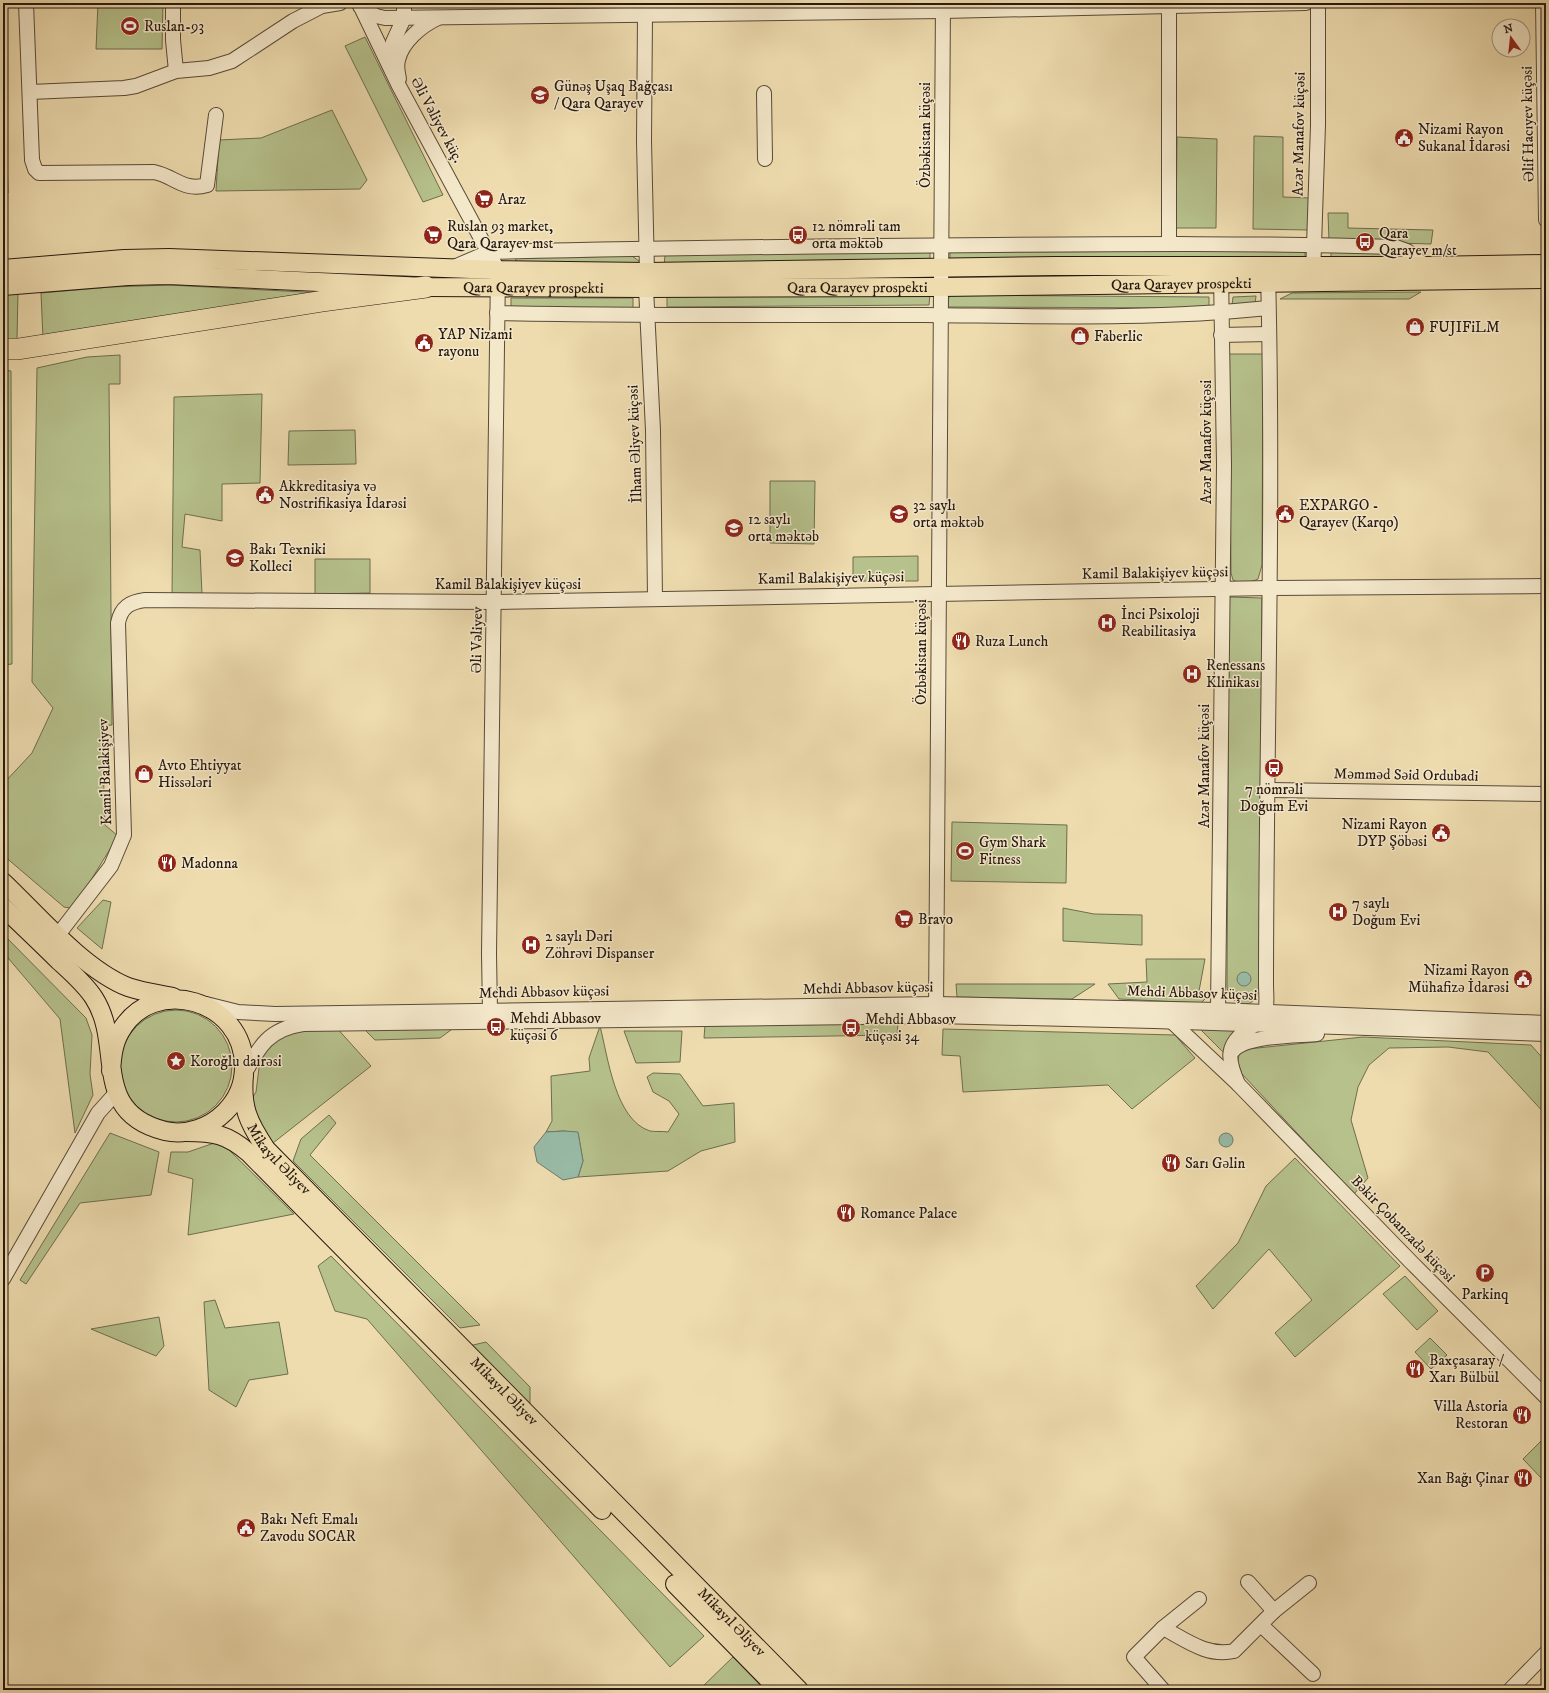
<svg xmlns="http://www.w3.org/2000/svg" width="1549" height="1693" font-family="'IM FELL DW Pica',serif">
	<rect width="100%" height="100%" fill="#eedcaf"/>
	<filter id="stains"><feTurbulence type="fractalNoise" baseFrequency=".005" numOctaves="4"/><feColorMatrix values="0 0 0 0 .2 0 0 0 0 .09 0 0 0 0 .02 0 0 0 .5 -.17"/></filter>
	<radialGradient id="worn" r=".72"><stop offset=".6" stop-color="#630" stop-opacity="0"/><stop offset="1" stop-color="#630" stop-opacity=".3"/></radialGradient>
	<g fill="#b6c18c" stroke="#6e6d4e">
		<polygon points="98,3 163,3 162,49 96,49"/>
		<polygon points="3,8 8,193 3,189"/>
		<polygon points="365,37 443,195 423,202 345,46"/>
		<polygon points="332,110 367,180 360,189 216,191 219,140 261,138"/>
		<polygon points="1254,136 1283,137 1283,197 1309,198 1308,230 1253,229"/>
		<polygon points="1177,137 1217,139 1216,228 1176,228"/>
		<polygon points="1328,213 1348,213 1348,228 1433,230 1431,244 1329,241"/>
		<polygon points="1331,250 1392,252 1402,258 1331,258"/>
		<polygon points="930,251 930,261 664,266 665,255"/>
		<polygon points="1305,251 1305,264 950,265 950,252"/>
		<polygon points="632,256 639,261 637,267 515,266 516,258"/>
		<polygon points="169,285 322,293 43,339 41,293 111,287"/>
		<polygon points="18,291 17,339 3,339 3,292"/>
		<polygon points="1421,292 1409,299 1280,299 1292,293"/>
		<polygon points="930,294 929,305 667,307 667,296"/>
		<polygon points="949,295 1209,297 1209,308 948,307"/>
		<polygon points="1256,296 1255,304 1232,305 1233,297"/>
		<rect x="511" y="298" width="122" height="10"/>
		<path d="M 1229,354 L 1263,354 L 1262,565 L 1258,579 C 1249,583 1242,585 1233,580 L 1231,573 Z"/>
		<polygon points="120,355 120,384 109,384 112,725 102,726 105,825 118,836 75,906 70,908 64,907 3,855 3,784 32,753 53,708 32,682 37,368 87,357"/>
		<polygon points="3,370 11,371 12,664 3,665"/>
		<polygon points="262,394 260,483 222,484 222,521 185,514 182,547 200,550 202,594 172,596 174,397"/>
		<polygon points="355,430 356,464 288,465 289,431"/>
		<polygon points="770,481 815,481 814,544 770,543"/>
		<polygon points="918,556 918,581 853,581 853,557"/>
		<polygon points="315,559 370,559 370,593 315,594"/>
		<path d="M 1229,597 L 1262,598 L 1259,990 C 1258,992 1257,997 1255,999 C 1244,1012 1228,999 1227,986 Z"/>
		<polygon points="952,822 1067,825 1066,883 951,881"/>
		<polygon points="103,900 111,902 102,949 77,928"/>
		<polygon points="1063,908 1094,914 1142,915 1142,945 1063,941"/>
		<polygon points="3,934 86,1018 92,1035 90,1074 93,1095 75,1133 60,1019 3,952"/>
		<polygon points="1146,959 1205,959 1199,991 1212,992 1201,1003 1119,999 1108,984 1147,982"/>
		<polygon points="956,984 1095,984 1072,999 957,997"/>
		<circle cx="176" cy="1066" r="56"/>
		<polygon points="898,1024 897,1035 704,1038 705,1025"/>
		<polygon points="335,1026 371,1066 273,1143 247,1106 256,1092 261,1052 288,1030"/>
		<path d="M 600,1026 C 608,1057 615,1120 650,1131 C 655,1132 663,1131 668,1132 L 679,1114 L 669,1101 L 653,1092 L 647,1077 L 653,1073 L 680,1074 L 703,1106 L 734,1103 L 735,1142 L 701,1151 L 668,1171 L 578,1177 L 583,1161 L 578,1133 L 564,1131 L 546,1132 L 552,1121 L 551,1076 L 590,1071 L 589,1058 Z"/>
		<polygon points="1197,1026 1240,1028 1225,1054"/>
		<polygon points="455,1027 440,1038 375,1040 363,1028"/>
		<polygon points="943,1029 1175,1035 1195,1058 1132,1109 1108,1085 963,1092 960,1056 942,1055"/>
		<polygon points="624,1031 682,1031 680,1062 636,1063"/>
		<polygon points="1363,1037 1531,1045 1546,1062 1546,1115 1488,1052 1448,1047 1389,1048 1369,1065 1358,1087 1351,1120 1368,1178 1354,1194 1242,1074 1238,1062 1239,1053 1248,1049"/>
		<polygon points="329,1115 336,1123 310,1155 480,1325 460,1328 293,1161 301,1139"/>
		<polygon points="110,1133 159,1152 151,1195 80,1203 26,1284 20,1280"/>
		<polygon points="220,1141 294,1214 188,1235 193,1179 168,1172 171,1152 188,1152"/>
		<polygon points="1295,1158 1400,1266 1295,1357 1275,1333 1312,1300 1269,1249 1213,1309 1196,1286 1238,1243 1266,1186"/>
		<polygon points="331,1256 704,1636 670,1667 367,1319 335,1311 318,1266"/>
		<polygon points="1405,1276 1438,1311 1417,1330 1383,1294"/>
		<polygon points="215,1300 225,1328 279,1322 288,1374 249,1380 236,1407 209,1390 204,1302"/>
		<polygon points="159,1317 164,1346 156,1356 91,1329"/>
		<polygon points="1430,1338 1447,1355 1431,1369 1415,1352"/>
		<polygon points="486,1342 530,1387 530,1406 469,1346"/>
		<polygon points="1546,1436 1546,1479 1544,1481 1523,1459"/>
		<polygon points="733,1657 765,1690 699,1690"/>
	</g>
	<g fill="#99bca8" stroke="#6b7b6b">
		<circle cx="1244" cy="979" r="7"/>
		<polygon points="564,1131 578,1132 583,1161 578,1177 563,1180 537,1162 534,1147 546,1132"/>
		<circle cx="1226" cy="1140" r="7"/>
	</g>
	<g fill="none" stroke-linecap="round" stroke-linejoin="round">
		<defs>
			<g id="minor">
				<path d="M 26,3 L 32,160 L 35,169 L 39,173 L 154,172 C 174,176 184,192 207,185 L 216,115"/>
				<polyline points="173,3 173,40 176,71"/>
				<polyline points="359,3 399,86 498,270 489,954 490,1011"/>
				<polyline points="1543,3 1546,220"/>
				<polyline points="360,6 376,16 385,18 943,11 1306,3"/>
				<polyline points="645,15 644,141 647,272"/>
				<polyline points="390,66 393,42 404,18 404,3"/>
				<path d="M 399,79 C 398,73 396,67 398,60 C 402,42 422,25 438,18"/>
				<polyline points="30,92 124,88 136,86 176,71 209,68 232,61 293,21 322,6 340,3"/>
				<polyline points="764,93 765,159"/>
				<polyline points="1169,244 1169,6"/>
				<path d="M 454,267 L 489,252 C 657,248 826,246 995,245 C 1128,244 1262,243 1396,247 L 1407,251 L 1425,266"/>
				<polyline points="1313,276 1318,125 1318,3"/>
				<polyline points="646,288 653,430 655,599"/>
				<path d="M 497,313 C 639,316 782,315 924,315 C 1038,316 1154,320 1268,308"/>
				<polyline points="1221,335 1268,334"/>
				<polyline points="1266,790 1546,794"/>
				<path d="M 58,935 L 111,866 L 124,835 L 118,623 C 121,607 130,602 145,600 L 495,602 L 1271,588 L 1546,586"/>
				<polyline points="206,1004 238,1012 275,1014 936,1004 1218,1010 1546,1023"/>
				<polyline points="936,1013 943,3"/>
				<polyline points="1220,1019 1218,1010 1224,465 1221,274"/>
				<polyline points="1171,1021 1238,1084 1411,1262 1546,1397"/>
				<path d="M 1232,1052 C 1243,1035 1297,1036 1317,1034"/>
				<path d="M 244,1075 C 259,1046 269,1029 303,1024 L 935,1016 L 1154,1021 L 1546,1034"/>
				<path d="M 1238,1084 C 1227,1059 1225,1044 1250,1028 C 1254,1025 1261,1022 1264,1016 C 1268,1008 1266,994 1266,985 C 1266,748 1274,510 1268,273"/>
				<polyline points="3,1279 98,1113 116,1093"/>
				<polyline points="1248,1582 1274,1611"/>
				<polyline points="1261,1625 1313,1674"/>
				<polyline points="1163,1628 1199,1599"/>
				<path d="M 1163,1690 L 1134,1657 L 1163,1628 C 1186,1640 1207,1657 1234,1651 L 1274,1611 L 1309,1583"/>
				<polyline points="1510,1690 1546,1653"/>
			</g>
			<g id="major">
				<polyline points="3,269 124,259 169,258 498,270 647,272 1055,266 1425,266 1546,264"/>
				<path id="s1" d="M 3,286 L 128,276 L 168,275 L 426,287 L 646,288 L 942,287 L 1546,279"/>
				<path d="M 3,882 C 38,915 83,969 128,987 C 143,992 158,994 173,997"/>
				<path d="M 3,907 C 22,925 41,943 59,961 C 71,972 85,984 94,998 C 125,1046 89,1112 165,1131 C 187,1136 210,1127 225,1112 C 237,1100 244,1084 244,1067 C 245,1000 153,973 120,1032 C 113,1044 112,1058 111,1071"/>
				<path id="s2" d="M 244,1075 C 241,1107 248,1122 266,1149 L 799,1690"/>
				<path d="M 186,1132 C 214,1132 227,1134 249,1153 L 602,1510"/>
				<polyline points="675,1584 779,1690"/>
			</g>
			<polyline id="highway" points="3,349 18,349 323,301 426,287"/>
		</defs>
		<use href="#minor" stroke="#594a38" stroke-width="16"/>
		<use href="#major" stroke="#271910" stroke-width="20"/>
		<use href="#highway" stroke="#271910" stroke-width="22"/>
		<use href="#minor" stroke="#f4e8cb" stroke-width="14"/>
		<use href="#major" stroke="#eedcaf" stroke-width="18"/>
		<use href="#highway" stroke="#eedcaf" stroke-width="21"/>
	</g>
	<defs>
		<symbol id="stadium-disc" viewBox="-11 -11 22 22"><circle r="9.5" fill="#8f2418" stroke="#f4e8cb"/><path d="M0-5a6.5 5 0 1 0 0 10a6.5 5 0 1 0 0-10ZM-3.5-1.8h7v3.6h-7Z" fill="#fff"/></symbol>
		<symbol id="school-disc" viewBox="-11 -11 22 22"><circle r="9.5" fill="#8f2418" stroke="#f4e8cb"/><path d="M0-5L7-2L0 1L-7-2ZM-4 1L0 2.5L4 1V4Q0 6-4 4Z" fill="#fff"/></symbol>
		<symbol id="civic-disc" viewBox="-11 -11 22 22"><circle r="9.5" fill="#8f2418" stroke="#f4e8cb"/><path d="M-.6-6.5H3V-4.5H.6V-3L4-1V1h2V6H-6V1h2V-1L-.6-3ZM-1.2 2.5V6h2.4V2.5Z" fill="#fff"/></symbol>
		<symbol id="supermarket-disc" viewBox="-11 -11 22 22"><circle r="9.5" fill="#8f2418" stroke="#f4e8cb"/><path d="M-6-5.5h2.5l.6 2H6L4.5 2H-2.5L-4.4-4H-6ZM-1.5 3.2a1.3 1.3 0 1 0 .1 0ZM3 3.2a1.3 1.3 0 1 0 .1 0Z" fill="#fff"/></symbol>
		<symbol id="bus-disc" viewBox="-11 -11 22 22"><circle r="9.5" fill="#8f2418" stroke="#f4e8cb"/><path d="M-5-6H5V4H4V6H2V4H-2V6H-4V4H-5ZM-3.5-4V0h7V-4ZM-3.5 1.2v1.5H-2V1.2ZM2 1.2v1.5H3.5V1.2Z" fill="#fff"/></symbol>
		<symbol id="shop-disc" viewBox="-11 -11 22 22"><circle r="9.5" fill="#8f2418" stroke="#f4e8cb"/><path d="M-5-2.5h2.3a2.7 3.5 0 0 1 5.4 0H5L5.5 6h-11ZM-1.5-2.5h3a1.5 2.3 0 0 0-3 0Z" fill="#fff"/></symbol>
		<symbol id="university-disc" viewBox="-11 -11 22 22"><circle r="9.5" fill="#8f2418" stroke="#f4e8cb"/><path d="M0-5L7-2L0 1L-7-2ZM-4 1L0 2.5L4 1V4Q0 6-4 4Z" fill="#fff"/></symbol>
		<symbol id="hospital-disc" viewBox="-11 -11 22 22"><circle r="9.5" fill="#8f2418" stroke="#f4e8cb"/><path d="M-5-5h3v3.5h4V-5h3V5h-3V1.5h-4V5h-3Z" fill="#fff"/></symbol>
		<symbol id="restaurant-disc" viewBox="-11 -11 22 22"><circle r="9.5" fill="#8f2418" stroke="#f4e8cb"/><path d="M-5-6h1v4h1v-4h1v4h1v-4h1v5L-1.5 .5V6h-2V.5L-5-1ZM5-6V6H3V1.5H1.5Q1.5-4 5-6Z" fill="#fff"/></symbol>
		<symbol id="sight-disc" viewBox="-11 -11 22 22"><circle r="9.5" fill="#8f2418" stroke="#f4e8cb"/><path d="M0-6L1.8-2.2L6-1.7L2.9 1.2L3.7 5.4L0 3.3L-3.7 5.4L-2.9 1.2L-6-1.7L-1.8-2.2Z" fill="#fff"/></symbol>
		<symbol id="parking-disc" viewBox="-11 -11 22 22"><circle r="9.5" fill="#8f2418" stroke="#f4e8cb"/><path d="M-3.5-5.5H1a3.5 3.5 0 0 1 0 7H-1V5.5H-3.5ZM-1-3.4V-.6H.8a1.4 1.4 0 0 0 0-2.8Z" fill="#fff"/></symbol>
	</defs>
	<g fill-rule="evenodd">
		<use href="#stadium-disc" x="119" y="15" width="22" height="22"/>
		<use href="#school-disc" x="529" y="84" width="22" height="22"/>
		<use href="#civic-disc" x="1393" y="127" width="22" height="22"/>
		<use href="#supermarket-disc" x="473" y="188" width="22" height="22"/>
		<use href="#supermarket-disc" x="422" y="224" width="22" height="22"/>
		<use href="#bus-disc" x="787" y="224" width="22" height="22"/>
		<use href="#bus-disc" x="1354" y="231" width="22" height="22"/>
		<use href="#shop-disc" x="1404" y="316" width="22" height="22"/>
		<use href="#shop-disc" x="1069" y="325" width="22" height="22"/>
		<use href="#civic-disc" x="413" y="332" width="22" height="22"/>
		<use href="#civic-disc" x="254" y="484" width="22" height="22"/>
		<use href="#school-disc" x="888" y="503" width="22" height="22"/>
		<use href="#civic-disc" x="1274" y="503" width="22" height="22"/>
		<use href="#school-disc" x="723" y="517" width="22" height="22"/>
		<use href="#university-disc" x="224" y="547" width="22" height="22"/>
		<use href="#hospital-disc" x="1096" y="612" width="22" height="22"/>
		<use href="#restaurant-disc" x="950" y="630" width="22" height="22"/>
		<use href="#hospital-disc" x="1181" y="663" width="22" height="22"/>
		<use href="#bus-disc" x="1263" y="757" width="22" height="22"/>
		<use href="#shop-disc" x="133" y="763" width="22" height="22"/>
		<use href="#civic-disc" x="1430" y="822" width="22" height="22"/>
		<use href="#stadium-disc" x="954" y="840" width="22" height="22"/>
		<use href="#restaurant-disc" x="156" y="852" width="22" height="22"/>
		<use href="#hospital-disc" x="1327" y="901" width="22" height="22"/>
		<use href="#supermarket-disc" x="893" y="908" width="22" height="22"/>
		<use href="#hospital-disc" x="520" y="934" width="22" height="22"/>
		<use href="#civic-disc" x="1512" y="968" width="22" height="22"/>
		<use href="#bus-disc" x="485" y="1016" width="22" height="22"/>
		<use href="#bus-disc" x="840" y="1017" width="22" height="22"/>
		<use href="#sight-disc" x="165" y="1050" width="22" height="22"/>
		<use href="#restaurant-disc" x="1160" y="1152" width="22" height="22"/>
		<use href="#restaurant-disc" x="835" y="1202" width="22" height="22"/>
		<use href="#parking-disc" x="1474" y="1262" width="22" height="22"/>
		<use href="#restaurant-disc" x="1404" y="1358" width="22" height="22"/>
		<use href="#restaurant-disc" x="1511" y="1404" width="22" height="22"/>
		<use href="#restaurant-disc" x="1512" y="1467" width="22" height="22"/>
		<use href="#civic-disc" x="235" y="1517" width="22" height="22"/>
	</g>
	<g text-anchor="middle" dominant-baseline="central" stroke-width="3" stroke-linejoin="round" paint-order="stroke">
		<g font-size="15" fill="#271910" stroke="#f4e8cb" text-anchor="start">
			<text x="144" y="26">Ruslan-93</text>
			<text x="554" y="86">Günəş Uşaq Bağçası<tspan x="554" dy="17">/ Qara Qarayev</tspan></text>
			<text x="1418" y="129">Nizami Rayon<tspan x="1418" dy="17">Sukanal İdarəsi</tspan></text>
			<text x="498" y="199">Araz</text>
			<text x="447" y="226">Ruslan 93 market,<tspan x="447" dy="17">Qara Qarayev mst</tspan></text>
			<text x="812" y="226">12 nömrəli tam<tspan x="812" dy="17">orta məktəb</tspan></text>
			<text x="1379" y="233">Qara<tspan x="1379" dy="17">Qarayev m/st</tspan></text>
			<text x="1429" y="327">FUJIFiLM</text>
			<text x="438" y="334">YAP Nizami<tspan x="438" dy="17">rayonu</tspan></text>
			<text x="1094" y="336">Faberlic</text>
			<text x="279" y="486">Akkreditasiya və<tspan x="279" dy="17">Nostrifikasiya İdarəsi</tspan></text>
			<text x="913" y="505">32 saylı<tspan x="913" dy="17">orta məktəb</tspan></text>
			<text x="1299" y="505">EXPARGO -<tspan x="1299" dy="17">Qarayev (Karqo)</tspan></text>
			<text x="748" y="519">12 saylı<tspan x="748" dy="17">orta məktəb</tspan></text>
			<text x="249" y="549">Bakı Texniki<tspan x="249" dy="17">Kolleci</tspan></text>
			<text x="1121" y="614">İnci Psixoloji<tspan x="1121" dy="17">Reabilitasiya</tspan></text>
			<text x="975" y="641">Ruza Lunch</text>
			<text x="1206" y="665">Renessans<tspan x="1206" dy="17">Klinikası</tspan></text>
			<text x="158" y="765">Avto Ehtiyyat<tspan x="158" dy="17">Hissәlәri</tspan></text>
			<text x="1274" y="789" text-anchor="middle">7 nömrəli<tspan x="1274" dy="17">Doğum Evi</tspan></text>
			<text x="1427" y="824" text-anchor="end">Nizami Rayon<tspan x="1427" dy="17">DYP Şöbəsi</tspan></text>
			<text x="979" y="842">Gym Shark<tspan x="979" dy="17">Fitness</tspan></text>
			<text x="181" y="863">Madonna</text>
			<text x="1352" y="903">7 saylı<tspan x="1352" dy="17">Doğum Evi</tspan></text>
			<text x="918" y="919">Bravo</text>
			<text x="545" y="936">2 saylı Dəri<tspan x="545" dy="17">Zöhrəvi Dispanser</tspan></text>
			<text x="1509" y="970" text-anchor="end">Nizami Rayon<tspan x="1509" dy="17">Mühafizə İdarəsi</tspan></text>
			<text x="510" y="1018">Mehdi Abbasov<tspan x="510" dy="17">küçəsi 6</tspan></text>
			<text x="865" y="1019">Mehdi Abbasov<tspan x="865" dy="17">küçəsi 34</tspan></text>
			<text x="190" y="1061">Koroğlu dairəsi</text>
			<text x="1185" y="1163">Sarı Gəlin</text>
			<text x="860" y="1213">Romance Palace</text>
			<text x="1485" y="1294" text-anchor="middle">Parkinq</text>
			<text x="1429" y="1360">Baxçasaray /<tspan x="1429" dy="17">Xarı Bülbül</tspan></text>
			<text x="1508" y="1406" text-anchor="end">Villa Astoria<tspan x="1508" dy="17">Restoran</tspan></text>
			<text x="1509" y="1478" text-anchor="end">Xan Bağı Çinar</text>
			<text x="260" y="1519">Bakı Neft Emalı<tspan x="260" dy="17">Zavodu SOCAR</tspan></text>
		</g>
		<g font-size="15" fill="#271910" stroke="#f4e8cb">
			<text transform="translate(437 120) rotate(62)">Əli Vəliyev küç.</text>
			<text transform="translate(1528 124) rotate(-91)">Əlif Hacıyev küçəsi</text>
			<text transform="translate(1299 134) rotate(-89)">Azər Manafov küçəsi</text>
			<text transform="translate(925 135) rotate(-90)">Özbəkistan küçəsi</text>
			<text stroke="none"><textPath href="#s1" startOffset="1179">Qara Qarayev prospekti</textPath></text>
			<text stroke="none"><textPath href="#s1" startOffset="531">Qara Qarayev prospekti</textPath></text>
			<text stroke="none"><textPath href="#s1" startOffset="855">Qara Qarayev prospekti</textPath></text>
			<text transform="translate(1206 442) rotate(-90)">Azər Manafov küçəsi</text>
			<text transform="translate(635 444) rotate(-92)">İlham Əliyev küçəsi</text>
			<text transform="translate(1155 573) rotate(-1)">Kamil Balakişiyev küçəsi</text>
			<text transform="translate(831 578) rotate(-1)">Kamil Balakişiyev küçəsi</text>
			<text x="508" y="584">Kamil Balakişiyev küçəsi</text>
			<text transform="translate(477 640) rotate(-89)">Əli Vəliyev</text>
			<text transform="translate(921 652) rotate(-90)">Özbəkistan küçəsi</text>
			<text transform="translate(1204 766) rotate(-90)">Azər Manafov küçəsi</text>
			<text transform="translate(105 772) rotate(-92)">Kamil Balakişiyev</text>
			<text transform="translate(1406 775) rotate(1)">Məmməd Səid Ordubadi</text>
			<text transform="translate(868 988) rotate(-1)">Mehdi Abbasov küçəsi</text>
			<text transform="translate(544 992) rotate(-1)">Mehdi Abbasov küçəsi</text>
			<text transform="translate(1192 993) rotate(2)">Mehdi Abbasov küçəsi</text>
			<text stroke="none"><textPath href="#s2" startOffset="95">Mikayıl Əliyev</textPath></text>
			<text transform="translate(1403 1229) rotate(46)">Bəkir Çobanzadə küçəsi</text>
			<text stroke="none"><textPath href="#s2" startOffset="419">Mikayıl Əliyev</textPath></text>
			<text stroke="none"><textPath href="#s2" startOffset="743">Mikayıl Əliyev</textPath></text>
		</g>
	</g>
	<rect width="1549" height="1693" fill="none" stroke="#eedcaf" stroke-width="16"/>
	<rect x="4" y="4" width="1541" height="1685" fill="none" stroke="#271910" stroke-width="2"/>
	<rect x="8" y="8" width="1533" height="1677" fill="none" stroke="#271910"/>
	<g transform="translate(1511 38) rotate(345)"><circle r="19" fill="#f4e8cb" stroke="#a29580"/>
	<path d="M0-3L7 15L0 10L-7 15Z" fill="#8f2418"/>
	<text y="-6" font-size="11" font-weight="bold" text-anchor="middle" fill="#271910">N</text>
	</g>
	<rect width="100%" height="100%" filter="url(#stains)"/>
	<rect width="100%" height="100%" fill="url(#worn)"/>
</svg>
